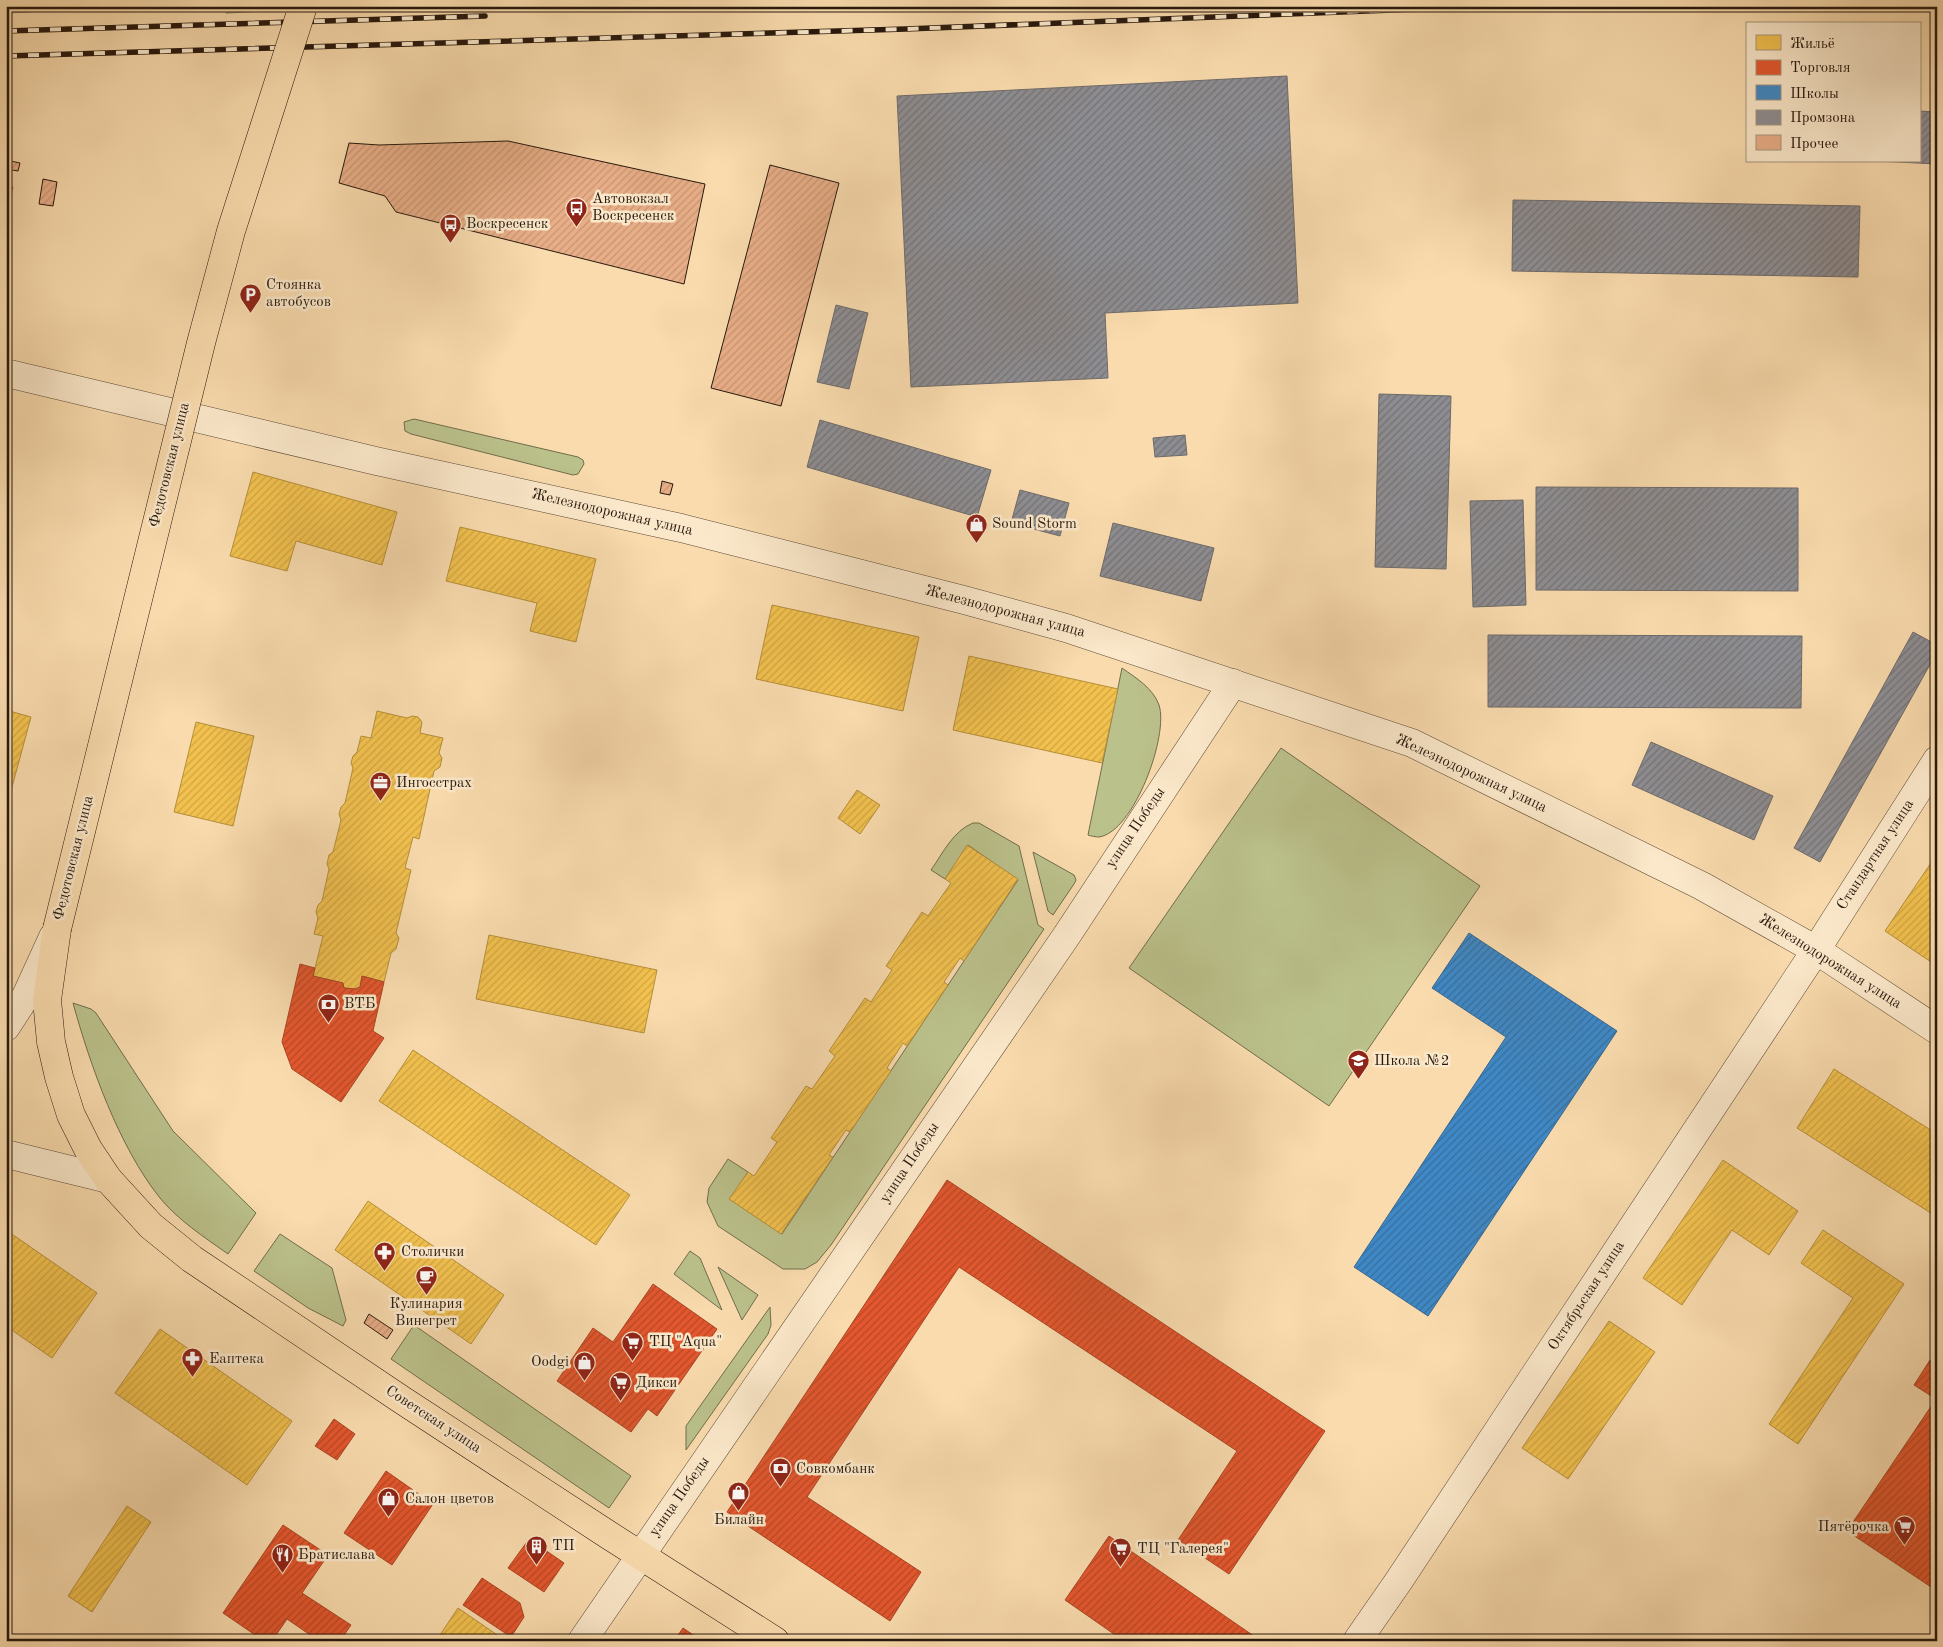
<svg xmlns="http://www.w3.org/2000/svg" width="1943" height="1647" font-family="'Old Standard TT',serif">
	<defs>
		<pattern id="homes-hatch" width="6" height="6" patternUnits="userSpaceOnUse" patternTransform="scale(1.25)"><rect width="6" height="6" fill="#f2c14e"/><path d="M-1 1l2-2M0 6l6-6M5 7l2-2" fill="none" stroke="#d0a543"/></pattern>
		<pattern id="shops-hatch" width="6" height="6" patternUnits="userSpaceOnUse" patternTransform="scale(1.25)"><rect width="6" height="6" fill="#e4572e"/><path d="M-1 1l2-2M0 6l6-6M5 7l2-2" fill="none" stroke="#b94726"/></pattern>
		<pattern id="schools-hatch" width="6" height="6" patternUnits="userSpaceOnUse" patternTransform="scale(1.25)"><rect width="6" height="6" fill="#3f88c5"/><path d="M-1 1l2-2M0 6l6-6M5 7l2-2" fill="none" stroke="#356e9e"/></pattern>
		<pattern id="industry-hatch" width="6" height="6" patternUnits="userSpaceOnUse" patternTransform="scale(1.25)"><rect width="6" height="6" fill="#8d8d92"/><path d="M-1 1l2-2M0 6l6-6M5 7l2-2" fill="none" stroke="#737276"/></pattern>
		<pattern id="building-hatch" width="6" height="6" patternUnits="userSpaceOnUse" patternTransform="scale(1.25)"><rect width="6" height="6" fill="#e8ae87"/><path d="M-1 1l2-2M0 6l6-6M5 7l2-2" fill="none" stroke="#c79573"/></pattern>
	</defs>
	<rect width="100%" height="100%" fill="#f9dbad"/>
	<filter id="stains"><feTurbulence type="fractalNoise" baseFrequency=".004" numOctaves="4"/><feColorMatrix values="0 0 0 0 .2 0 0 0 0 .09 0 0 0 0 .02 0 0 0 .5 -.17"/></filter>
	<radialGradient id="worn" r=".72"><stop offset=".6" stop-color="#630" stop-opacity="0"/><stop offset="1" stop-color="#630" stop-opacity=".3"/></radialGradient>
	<g fill="#bbc18b" stroke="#716c4c">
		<polygon points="6,6 69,6 30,12 6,13"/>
		<polygon points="229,6 370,6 226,13"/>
		<polygon points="414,419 578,457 583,460 584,464 578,474 573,475 411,434 405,431 404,422"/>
		<path d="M 1122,668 C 1136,678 1153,688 1159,705 C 1169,735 1134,832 1099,837 C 1096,837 1091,836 1088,835 Z"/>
		<polygon points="1281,748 1480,886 1329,1106 1129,968"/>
		<path d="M 973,823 L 979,823 L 1019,846 L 1038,925 L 1044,929 L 831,1245 L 817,1262 L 805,1269 L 783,1269 L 718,1226 L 707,1202 L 709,1188 L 728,1159 L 748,1172 L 730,1199 L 782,1234 L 1018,880 L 968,845 L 945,879 L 931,870 C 943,853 953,831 973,823 Z"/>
		<polygon points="1033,852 1074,875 1076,880 1074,884 1053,915 1048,911"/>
		<path d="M 73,1003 L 91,1009 L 96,1013 L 173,1131 L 256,1213 L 228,1254 C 204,1237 178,1220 160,1198 C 119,1147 90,1065 73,1003 Z"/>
		<polygon points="280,1234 332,1268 346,1320 343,1326 308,1308 254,1271"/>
		<polygon points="690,1251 700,1258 722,1310 674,1274"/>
		<polygon points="718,1267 758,1295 742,1320"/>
		<polygon points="770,1307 771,1325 768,1334 686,1450 686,1426"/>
		<polygon points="414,1325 631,1476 609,1508 391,1359"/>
	</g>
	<g fill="url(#homes-hatch)" stroke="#b58e3a">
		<polygon points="253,472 397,512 382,565 296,541 287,571 230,556"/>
		<polygon points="460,527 596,559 576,642 530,631 537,603 446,581"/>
		<polygon points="772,605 919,637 903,711 756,679"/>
		<polygon points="969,656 1118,689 1102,763 953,730"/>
		<polygon points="6,710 31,717 6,809"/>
		<polygon points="377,711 407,718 412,716 418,717 422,722 420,733 443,738 439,753 442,758 440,767 434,771 419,839 413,837 405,868 411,870 396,933 399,938 396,949 391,953 384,982 362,976 360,987 355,989 344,988 343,983 313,976 323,936 314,934 318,918 316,912 318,905 322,901 329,869 327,864 329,855 333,852 341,820 339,814 341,807 345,803 353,768 351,763 353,756 357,752 361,736 371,738"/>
		<polygon points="196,722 254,736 233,826 174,812"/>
		<polygon points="857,790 880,805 860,834 838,818"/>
		<polygon points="967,845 1018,879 964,961 960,958 944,982 948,985 907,1046 903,1043 887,1068 891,1071 850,1132 846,1130 829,1155 833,1157 781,1234 729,1199 748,1172 754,1176 777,1142 771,1138 806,1086 812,1089 835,1056 829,1051 865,998 871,1002 892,970 886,966 922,912 928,916 951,883 945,879"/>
		<polygon points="1937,854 1937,966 1885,931"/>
		<polygon points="489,935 657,970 644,1033 476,999"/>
		<polygon points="413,1050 630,1195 596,1245 379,1101"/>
		<polygon points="1834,1069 1937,1134 1937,1217 1797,1128"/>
		<polygon points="1723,1160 1798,1211 1769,1255 1732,1230 1682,1305 1643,1278"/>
		<polygon points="368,1201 504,1295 471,1344 335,1250"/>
		<polygon points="6,1230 97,1293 52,1358 6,1326"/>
		<polygon points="1823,1230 1904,1284 1798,1444 1769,1424 1853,1298 1801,1263"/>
		<polygon points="1609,1321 1655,1352 1568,1479 1522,1448"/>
		<polygon points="160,1329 292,1421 247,1485 115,1393"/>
		<polygon points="127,1506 151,1522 92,1612 68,1596"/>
		<polygon points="458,1608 506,1641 436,1641"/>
	</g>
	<g fill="url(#shops-hatch)" stroke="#ab4424">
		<polygon points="6,185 13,187 6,215"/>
		<polygon points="300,964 315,968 313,976 343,983 344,988 355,989 360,987 362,976 384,982 373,1031 384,1038 341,1102 292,1069 282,1042"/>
		<polygon points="947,1180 1325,1431 1229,1574 1178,1540 1237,1451 959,1267 807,1497 921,1572 890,1621 727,1512"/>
		<polygon points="653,1284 717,1329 657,1416 648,1409 631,1432 557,1381 593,1328 613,1342"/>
		<polygon points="1930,1360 1937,1365 1937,1467 1930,1477 1937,1482 1937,1591 1847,1531 1936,1399 1914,1385"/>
		<polygon points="334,1419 355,1434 337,1460 315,1446"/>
		<polygon points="386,1471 433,1504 392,1565 344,1533"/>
		<polygon points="283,1525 328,1555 302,1593 351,1625 340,1641 319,1641 287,1619 272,1641 264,1641 223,1613"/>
		<polygon points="1109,1536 1261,1641 1124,1641 1065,1600"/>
		<polygon points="529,1539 564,1563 544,1592 508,1568"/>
		<polygon points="482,1578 520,1603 524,1617 511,1637 463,1605"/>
		<polygon points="683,1628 702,1641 674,1641"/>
	</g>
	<polygon fill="url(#schools-hatch)" stroke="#38668e" points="1469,933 1617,1031 1428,1316 1354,1267 1506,1037 1432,988"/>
	<g fill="url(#industry-hatch)" stroke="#6e6a6a">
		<polygon points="1287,76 1298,303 1105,313 1108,378 911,387 897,96"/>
		<polygon points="1919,111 1937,112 1937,164 1878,161 1919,161"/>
		<polygon points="1513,200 1860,206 1858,277 1512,271"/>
		<polygon points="836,305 868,313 849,389 817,382"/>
		<polygon points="1379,394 1451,396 1446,569 1375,567"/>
		<polygon points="820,420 991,470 977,517 807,467"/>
		<polygon points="1185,435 1187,455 1155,457 1153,438"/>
		<polygon points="1536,487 1798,488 1798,591 1536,590"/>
		<polygon points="1020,490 1069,503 1060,536 1011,523"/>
		<polygon points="1523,500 1526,605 1473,607 1470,501"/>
		<polygon points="1113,523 1214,548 1201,601 1100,576"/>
		<polygon points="1913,632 1937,645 1937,652 1820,862 1794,848"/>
		<polygon points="1488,635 1802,636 1801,708 1488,707"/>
		<polygon points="1651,742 1773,796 1754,840 1632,785"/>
	</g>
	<g fill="url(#building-hatch)" stroke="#27180d">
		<polygon points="508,141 705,184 684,284 396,212 385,196 339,183 349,143 379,145"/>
		<polygon points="6,160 20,163 18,171 6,169"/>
		<polygon points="770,165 839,183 781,406 711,388"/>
		<polygon points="43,179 57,182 53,206 39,204"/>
		<polygon points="662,481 673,484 670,495 660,493"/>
		<polygon points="369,1314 393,1330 387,1339 364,1323"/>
	</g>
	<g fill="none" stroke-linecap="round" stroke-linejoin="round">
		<defs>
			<g id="minor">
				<polyline points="6,373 376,461 681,528 964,600 1066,628 1412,743 1702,886 1816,950 1937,1030"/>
				<polyline points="6,1027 26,996 53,937"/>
				<polyline points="6,1154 108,1179"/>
				<polyline points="582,1641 1067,935 1233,683"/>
				<polyline points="1357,1641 1398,1582 1816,950 1937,760"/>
			</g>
			<polyline id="major" points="57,929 47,1000 51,1042 59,1077 71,1115 88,1149 108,1179 151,1226 192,1259 402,1400 607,1534 775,1641"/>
		</defs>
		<use href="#minor" stroke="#5c4935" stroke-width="29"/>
		<use href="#major" stroke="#27180d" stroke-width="29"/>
		<use href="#minor" stroke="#fbe8ca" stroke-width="28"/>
		<use href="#major" stroke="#f9dbad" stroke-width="28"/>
		<defs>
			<g id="rail">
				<polyline points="6,31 485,16"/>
				<polyline points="6,56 906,29 1495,6"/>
			</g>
		</defs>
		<use href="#rail" stroke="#27180d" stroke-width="5.5"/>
		<use href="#rail" stroke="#fbe8ca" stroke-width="4" stroke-dasharray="11" stroke-linecap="butt"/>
		<defs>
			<polyline id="major-bridge" points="57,929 201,343 231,231 303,6"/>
		</defs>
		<use href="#major-bridge" stroke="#27180d" stroke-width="29" stroke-linecap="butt"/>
		<use href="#major-bridge" stroke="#f9dbad" stroke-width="28"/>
	</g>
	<defs>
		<symbol id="bus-pin" viewBox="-11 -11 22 30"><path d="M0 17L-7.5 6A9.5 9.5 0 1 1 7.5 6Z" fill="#8f2418" stroke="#fbe8ca"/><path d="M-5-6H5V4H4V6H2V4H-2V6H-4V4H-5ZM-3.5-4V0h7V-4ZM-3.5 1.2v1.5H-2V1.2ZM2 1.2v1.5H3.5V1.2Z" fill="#fff"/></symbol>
		<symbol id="parking-pin" viewBox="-11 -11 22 30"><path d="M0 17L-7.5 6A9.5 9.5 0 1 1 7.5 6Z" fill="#8f2418" stroke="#fbe8ca"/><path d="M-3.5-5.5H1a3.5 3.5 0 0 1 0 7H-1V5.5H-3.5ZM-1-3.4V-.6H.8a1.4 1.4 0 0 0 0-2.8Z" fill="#fff"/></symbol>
		<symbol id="shop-pin" viewBox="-11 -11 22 30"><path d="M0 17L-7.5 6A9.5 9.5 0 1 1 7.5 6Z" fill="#8f2418" stroke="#fbe8ca"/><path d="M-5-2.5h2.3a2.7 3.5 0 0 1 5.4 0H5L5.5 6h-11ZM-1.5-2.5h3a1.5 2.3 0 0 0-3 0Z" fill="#fff"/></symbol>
		<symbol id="office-pin" viewBox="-11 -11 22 30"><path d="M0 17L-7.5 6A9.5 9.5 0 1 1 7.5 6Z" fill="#8f2418" stroke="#fbe8ca"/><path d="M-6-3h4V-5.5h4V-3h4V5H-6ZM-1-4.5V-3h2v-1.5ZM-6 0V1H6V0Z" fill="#fff"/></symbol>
		<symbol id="bank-pin" viewBox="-11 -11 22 30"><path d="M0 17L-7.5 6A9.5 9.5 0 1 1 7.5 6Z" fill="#8f2418" stroke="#fbe8ca"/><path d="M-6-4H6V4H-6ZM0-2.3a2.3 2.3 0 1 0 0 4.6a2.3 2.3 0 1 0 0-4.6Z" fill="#fff"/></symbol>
		<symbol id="school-pin" viewBox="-11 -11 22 30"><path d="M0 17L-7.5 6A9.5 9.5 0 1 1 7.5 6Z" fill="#8f2418" stroke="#fbe8ca"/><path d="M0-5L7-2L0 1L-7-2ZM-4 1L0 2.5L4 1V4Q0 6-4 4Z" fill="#fff"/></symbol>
		<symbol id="pharmacy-pin" viewBox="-11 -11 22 30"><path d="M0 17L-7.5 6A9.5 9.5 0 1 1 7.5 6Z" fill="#8f2418" stroke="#fbe8ca"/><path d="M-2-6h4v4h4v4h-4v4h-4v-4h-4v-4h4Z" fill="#fff"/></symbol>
		<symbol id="cafe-pin" viewBox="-11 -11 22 30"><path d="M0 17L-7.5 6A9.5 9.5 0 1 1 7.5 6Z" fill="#8f2418" stroke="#fbe8ca"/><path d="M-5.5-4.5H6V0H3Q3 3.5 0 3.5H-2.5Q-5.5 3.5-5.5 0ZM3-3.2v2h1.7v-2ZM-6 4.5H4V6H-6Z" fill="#fff"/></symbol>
		<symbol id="supermarket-pin" viewBox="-11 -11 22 30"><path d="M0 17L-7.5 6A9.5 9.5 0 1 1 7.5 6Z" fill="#8f2418" stroke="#fbe8ca"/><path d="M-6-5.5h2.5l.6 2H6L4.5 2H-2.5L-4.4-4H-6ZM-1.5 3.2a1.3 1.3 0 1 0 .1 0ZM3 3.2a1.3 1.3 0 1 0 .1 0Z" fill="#fff"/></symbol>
		<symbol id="building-pin" viewBox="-11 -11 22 30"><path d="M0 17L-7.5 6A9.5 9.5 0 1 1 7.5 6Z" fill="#8f2418" stroke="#fbe8ca"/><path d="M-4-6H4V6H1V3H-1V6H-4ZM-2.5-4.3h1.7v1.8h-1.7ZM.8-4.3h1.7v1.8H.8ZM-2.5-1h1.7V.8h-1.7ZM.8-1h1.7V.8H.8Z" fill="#fff"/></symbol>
		<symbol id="restaurant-pin" viewBox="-11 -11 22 30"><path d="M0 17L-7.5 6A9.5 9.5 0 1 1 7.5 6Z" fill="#8f2418" stroke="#fbe8ca"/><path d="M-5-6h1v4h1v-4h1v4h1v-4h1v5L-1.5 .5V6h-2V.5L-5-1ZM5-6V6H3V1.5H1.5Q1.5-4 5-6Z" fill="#fff"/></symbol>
	</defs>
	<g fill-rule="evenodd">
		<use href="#bus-pin" x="564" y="196" width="25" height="34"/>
		<use href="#bus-pin" x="438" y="212" width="25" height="34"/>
		<use href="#parking-pin" x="238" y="282" width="25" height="34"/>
		<use href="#shop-pin" x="964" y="512" width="25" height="34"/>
		<use href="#office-pin" x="368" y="770" width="25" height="34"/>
		<use href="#bank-pin" x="316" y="992" width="25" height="34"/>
		<use href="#school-pin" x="1346" y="1048" width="25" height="34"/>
		<use href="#pharmacy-pin" x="372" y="1240" width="25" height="34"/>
		<use href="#cafe-pin" x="414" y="1264" width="25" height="34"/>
		<use href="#supermarket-pin" x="620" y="1330" width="25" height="34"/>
		<use href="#pharmacy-pin" x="180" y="1346" width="25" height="34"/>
		<use href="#shop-pin" x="572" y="1350" width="25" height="34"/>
		<use href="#supermarket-pin" x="608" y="1370" width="25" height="34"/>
		<use href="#bank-pin" x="768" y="1456" width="25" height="34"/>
		<use href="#shop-pin" x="726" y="1480" width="25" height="34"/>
		<use href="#shop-pin" x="376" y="1486" width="25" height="34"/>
		<use href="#supermarket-pin" x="1892" y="1514" width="25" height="34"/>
		<use href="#building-pin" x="524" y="1534" width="25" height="34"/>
		<use href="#supermarket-pin" x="1108" y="1536" width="25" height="34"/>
		<use href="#restaurant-pin" x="270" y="1542" width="25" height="34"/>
	</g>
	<g text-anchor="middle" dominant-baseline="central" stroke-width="5" stroke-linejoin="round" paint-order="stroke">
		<g font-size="15" fill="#27180d" stroke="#fbe8ca" text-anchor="start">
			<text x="592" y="199">Автовокзал<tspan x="592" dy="17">Воскресенск</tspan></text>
			<text x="466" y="224">Воскресенск</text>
			<text x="266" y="285">Стоянка<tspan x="266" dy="17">автобусов</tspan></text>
			<text x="992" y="524">Sound Storm</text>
			<text x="396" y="783">Ингосстрах</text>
			<text x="344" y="1004">ВТБ</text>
			<text x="1374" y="1061">Школа №2</text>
			<text x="401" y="1252">Столички</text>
			<text x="426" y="1304" text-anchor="middle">Кулинария<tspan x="426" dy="17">Винегрет</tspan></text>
			<text x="649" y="1342">ТЦ "Aqua"</text>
			<text x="209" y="1359">Еаптека</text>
			<text x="569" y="1362" text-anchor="end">Oodgi</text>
			<text x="636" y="1383">Дикси</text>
			<text x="796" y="1469">Совкомбанк</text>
			<text x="405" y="1499">Салон цветов</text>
			<text x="739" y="1520" text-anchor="middle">Билайн</text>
			<text x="1889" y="1527" text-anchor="end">Пятёрочка</text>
			<text x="552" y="1546">ТП</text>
			<text x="1137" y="1549">ТЦ "Галерея"</text>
			<text x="298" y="1555">Братислава</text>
		</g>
		<g font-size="15" fill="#27180d" stroke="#fbe8ca">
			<text transform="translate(170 465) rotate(-76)">Федотовская улица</text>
			<text transform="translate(612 513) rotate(13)">Железнодорожная улица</text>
			<text transform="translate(1005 612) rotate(15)">Железнодорожная улица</text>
			<text transform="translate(1471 774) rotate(25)">Железнодорожная улица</text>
			<text transform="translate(1136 828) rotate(-56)">улица Победы</text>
			<text transform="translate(1876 855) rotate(-57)">Стандартная улица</text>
			<text transform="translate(74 858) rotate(-76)">Федотовская улица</text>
			<text transform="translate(1830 962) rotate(32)">Железнодорожная улица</text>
			<text transform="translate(910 1163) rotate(-56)">улица Победы</text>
			<text transform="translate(1587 1296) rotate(-57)">Октябрьская улица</text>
			<text transform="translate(433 1420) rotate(33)">Советская улица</text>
			<text transform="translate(680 1497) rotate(-55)">улица Победы</text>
		</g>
	</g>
	<rect width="1943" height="1647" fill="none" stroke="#f9dbad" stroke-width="25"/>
	<rect x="8" y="8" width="1928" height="1632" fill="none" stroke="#27180d" stroke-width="2.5"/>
	<rect x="12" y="12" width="1918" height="1622" fill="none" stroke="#27180d"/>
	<rect x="1746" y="22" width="175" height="140" fill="#fbe8ca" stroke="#a6957e"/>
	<rect x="1756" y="35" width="25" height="15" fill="#f2c14e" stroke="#a6957e"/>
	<text x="1790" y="48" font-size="15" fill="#27180d">Жильё</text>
	<rect x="1756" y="60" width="25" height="15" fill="#e4572e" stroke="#a6957e"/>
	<text x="1790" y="72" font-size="15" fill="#27180d">Торговля</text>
	<rect x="1756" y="85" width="25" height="15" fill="#3f88c5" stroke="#a6957e"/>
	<text x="1790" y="98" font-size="15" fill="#27180d">Школы</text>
	<rect x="1756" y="110" width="25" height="15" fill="#8d8d92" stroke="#a6957e"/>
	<text x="1790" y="122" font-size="15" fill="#27180d">Промзона</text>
	<rect x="1756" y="135" width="25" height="15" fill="#e8ae87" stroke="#a6957e"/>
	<text x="1790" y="148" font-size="15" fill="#27180d">Прочее</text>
	<rect width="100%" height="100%" filter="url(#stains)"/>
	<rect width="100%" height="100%" fill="url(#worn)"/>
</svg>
